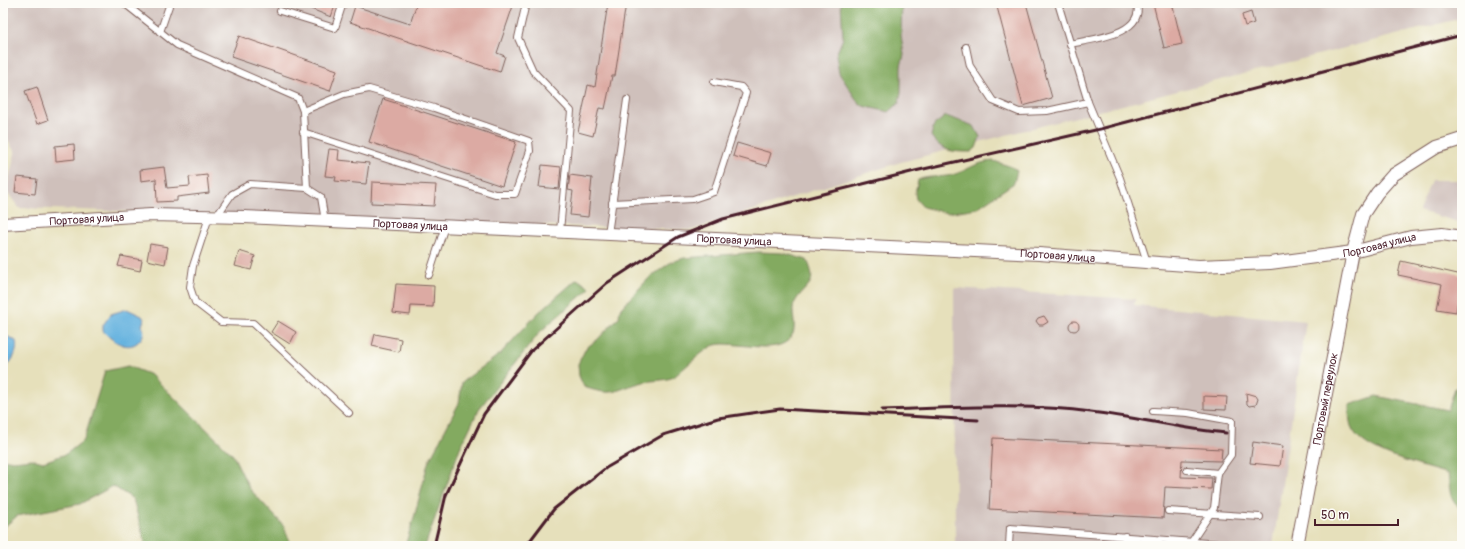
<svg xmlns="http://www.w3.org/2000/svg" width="1465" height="549" font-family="Pangolin,sans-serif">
	<rect width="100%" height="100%" fill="#fdfcf7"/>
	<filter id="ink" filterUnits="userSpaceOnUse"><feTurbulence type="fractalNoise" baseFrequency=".025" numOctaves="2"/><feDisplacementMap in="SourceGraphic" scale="8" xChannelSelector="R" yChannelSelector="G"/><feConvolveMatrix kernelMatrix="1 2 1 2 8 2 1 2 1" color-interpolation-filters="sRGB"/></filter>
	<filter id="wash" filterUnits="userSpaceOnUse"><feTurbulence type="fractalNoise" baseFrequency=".012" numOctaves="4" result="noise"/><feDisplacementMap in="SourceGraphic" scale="16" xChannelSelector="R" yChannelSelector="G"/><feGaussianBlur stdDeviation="0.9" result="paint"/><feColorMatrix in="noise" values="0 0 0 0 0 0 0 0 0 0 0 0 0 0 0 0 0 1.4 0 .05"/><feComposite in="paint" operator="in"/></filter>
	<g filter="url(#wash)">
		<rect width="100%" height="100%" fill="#e6e0bb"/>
		<g fill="#cfc0bb">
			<polygon points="3,3 1462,3 1462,18 901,162 692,230 19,208 6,191 15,153 3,131"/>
			<polygon points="1431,180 1462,180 1462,223 1419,211"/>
			<polygon points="954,288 1135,299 1134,305 1306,321 1273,546 955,546"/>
		</g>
		<g fill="#83aa60" stroke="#666446">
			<polygon points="841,3 902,3 901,35 904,55 901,66 901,92 899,103 889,112 863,106 858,102 839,73 836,55 843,38"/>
			<path d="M 946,116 L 974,126 L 980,137 L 976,148 L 971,152 C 953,152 942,152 931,136 L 934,125 Z"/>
			<path d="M 994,161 L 1012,167 L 1017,171 L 1014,183 L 977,208 L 947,213 L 923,207 L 916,199 L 915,193 L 918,180 C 929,175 941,178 952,175 C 968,171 974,162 994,161 Z"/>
			<path d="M 758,252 L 783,253 L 807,260 C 819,286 806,283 795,302 C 789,312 799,327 791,337 C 778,357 733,340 715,345 C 707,347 682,370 674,377 C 664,381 654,380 644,382 C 614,389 616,398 584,387 L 579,376 L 578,364 L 586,348 L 597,340 L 619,317 L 620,309 L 649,278 L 671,262 L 684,258 Z"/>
			<polygon points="577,279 590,288 540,332 479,409 460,448 425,546 405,546 415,514 428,463 459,403 462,382 500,354 538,313"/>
			<polygon points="128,366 151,375 233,455 249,488 283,525 292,546 146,546 133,499 113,486 80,504 17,516 3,528 3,459 13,461 32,459 43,462 66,454 84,440 105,371"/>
			<path d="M 1462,384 L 1462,509 C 1448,502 1450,487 1448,474 C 1424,466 1360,453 1351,426 C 1349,420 1349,412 1349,405 L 1376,396 L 1448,410 L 1455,388 Z"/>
		</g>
		<g fill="#65b2df" stroke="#586885">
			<path d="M 127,309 L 142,316 L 144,319 L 142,326 C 145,331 144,335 140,340 C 129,353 112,341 103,331 L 103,325 L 111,314 Z"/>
			<path d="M 3,334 L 16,341 C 19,352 11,363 3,370 Z"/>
		</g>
		<g id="blocks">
			<g fill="#dcaaa3">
				<polygon points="296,3 336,3 331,17"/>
				<polygon points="417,3 514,3 497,53 505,56 500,72 350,22 355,6 410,24"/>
				<polygon points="608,3 626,3 615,76 612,76 605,109 599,108 593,136 578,132 588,85 595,87"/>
				<polygon points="996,3 1026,3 1052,98 1023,106"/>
				<polygon points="1153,3 1172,3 1182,44 1164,48"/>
				<polygon points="1251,12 1254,23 1245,26 1242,15"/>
				<polygon points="239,36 337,70 330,91 231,57"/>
				<polygon points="37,87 48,120 37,124 25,91"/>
				<polygon points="383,99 516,142 502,186 369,142"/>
				<polygon points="737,143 771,153 767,166 733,156"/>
				<polygon points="74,144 75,159 56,161 55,146"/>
				<polygon points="329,149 339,150 338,160 369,163 366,184 335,181 336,177 325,176"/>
				<polygon points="542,165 561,167 559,189 539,187"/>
				<polygon points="164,167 167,188 190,186 189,177 207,175 209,193 177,197 177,201 157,202 156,179 141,181 140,170"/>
				<polygon points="570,175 592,178 588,217 570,215 573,191 568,190"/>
				<polygon points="17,177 37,179 35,194 15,192"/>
				<polygon points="372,182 436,185 434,206 371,203"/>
				<polygon points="150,244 168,247 165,264 147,260"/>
				<polygon points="239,251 255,256 251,270 235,266"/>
				<polygon points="121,256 142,260 140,271 118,266"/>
				<polygon points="1401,261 1462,275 1456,312 1437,309 1442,284 1398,275"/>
				<polygon points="396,284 434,286 433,307 411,306 410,315 393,313"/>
				<polygon points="1044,316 1048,322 1043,325 1039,325 1036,321 1038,318"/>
				<circle cx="1074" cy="326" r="5"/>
				<polygon points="278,321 296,332 290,344 271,332"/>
				<polygon points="375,334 401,339 399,352 372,346"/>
				<polygon points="1246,393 1256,396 1258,399 1256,405 1249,406 1247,404"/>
				<polygon points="1204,396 1227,397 1226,410 1204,409"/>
				<polygon points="993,438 1222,449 1221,461 1182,460 1181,477 1212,478 1211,489 1165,487 1163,518 989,509"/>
				<polygon points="1253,442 1283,446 1280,466 1250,463"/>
			</g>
		</g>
	</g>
	<g filter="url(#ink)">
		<use href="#blocks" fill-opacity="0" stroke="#81635d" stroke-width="1"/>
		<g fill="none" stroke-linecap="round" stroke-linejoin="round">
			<defs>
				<g id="lane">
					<polyline points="124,3 177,45 298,98 303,111 307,188"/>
					<polyline points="526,3 518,38 533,71 571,111 560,231"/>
					<polyline points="1058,3 1088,102 1120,178 1147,262"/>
					<polyline points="280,11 335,28 342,6 345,3"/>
					<polyline points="160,32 170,3"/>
					<path d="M 1070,44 C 1092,39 1145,35 1137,3"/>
					<polyline points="966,47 970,66 993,101 1019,112 1047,111 1088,102"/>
					<polyline points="303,132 495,194 515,194 530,151 529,141 434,108 369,89 344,94 303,111"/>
					<polyline points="612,203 693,199 714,192 746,93 741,87 714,82"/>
					<polyline points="209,217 193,266 190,287 195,302 221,322 253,323 349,413"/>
					<polyline points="216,217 232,194 250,184 307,188 321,197 325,221"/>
					<polyline points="608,234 627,100"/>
					<polyline points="429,275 445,226"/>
					<polyline points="1153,411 1188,413 1232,421 1231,455 1218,473 1214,508 1192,541"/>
					<polyline points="1187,470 1218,473"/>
					<polyline points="1168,511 1260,517"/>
					<polyline points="1009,546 1010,528 1246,546"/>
					<polyline points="1124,546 1125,536"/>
				</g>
				<g id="street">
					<path id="s1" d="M 3,224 L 151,215 L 244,217 L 1039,254 L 1199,266 L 1270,263 L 1353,252 L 1411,237 L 1442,234 L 1462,237"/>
					<path id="s2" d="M 1297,546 L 1353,252 L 1363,214 L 1377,193 L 1393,175 L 1437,147 L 1462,139"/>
				</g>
			</defs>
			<use href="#lane" stroke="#81635d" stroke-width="8"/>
			<use href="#street" stroke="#81635d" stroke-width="14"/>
			<use href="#lane" stroke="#fff" stroke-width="6"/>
			<use href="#street" stroke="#fff" stroke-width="12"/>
			<g stroke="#4a1f2b" stroke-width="3">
				<path d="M 882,410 C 952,408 1022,403 1091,412 C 1136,417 1181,429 1226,433"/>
				<polyline points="434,546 446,495 484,414 532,350 607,283 678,237 723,219 915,171 1100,129 1462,35"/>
				<polyline points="526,546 554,509 606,468 663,435 718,418 780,409 978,420"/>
			</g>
		</g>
	</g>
	<g text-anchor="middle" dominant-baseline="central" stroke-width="3" stroke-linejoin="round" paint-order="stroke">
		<g font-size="11" fill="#4a1f2b" stroke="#fdfcf7">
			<text stroke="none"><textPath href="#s1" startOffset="84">Портовая улица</textPath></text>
			<text stroke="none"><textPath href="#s1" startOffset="408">Портовая улица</textPath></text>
			<text stroke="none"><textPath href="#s1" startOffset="732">Портовая улица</textPath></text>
			<text stroke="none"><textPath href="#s1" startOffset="1380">Портовая улица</textPath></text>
			<text stroke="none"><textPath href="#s1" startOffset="1056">Портовая улица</textPath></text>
			<text stroke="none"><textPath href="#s2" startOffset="150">Портовый переулок</textPath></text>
		</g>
	</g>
	<rect width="1465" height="549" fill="none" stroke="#fdfcf7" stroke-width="16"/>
	<path d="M1315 519v6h83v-6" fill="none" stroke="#4a1f2b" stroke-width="2"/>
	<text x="1321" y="519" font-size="12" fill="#4a1f2b" stroke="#fdfcf7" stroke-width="3" paint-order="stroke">50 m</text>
</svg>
